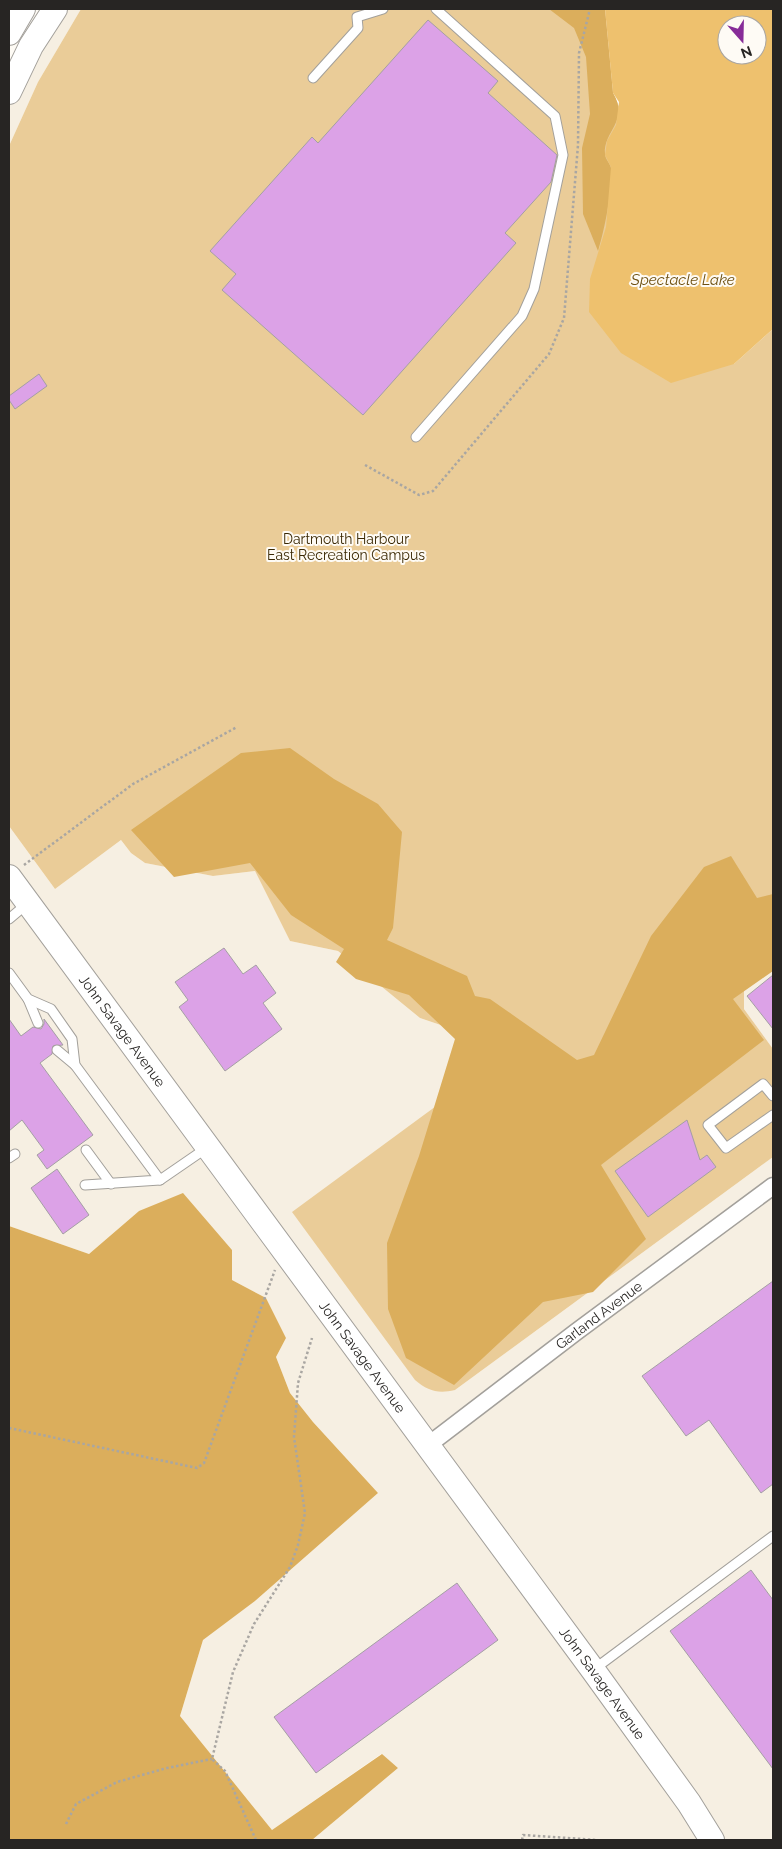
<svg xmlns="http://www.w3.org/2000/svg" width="782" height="1849" font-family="Raleway,sans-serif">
	<rect width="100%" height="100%" fill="#fefbf5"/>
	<g fill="#f6efe2">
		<polygon points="46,9 81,9 38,82 9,146 9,81"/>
		<polygon points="9,826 55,889 121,840 131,853 145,863 213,876 255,871 290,941 338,951 420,1018 473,1036 455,1390 773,1157 773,1840 312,1840 398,1768 381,1754 272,1830 180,1716 203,1640 255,1601 378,1493 313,1422 290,1393 276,1357 286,1338 266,1298 232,1280 232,1250 139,1211 89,1254 9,1226"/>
		<polygon points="773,970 773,1049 744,1009 744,979"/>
	</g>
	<path fill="#eacc98" d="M 81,9 L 605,9 L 613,93 L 734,364 L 773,329 L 773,970 L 744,980 L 744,1009 L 773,1049 L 773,1157 L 455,1390 C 438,1394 428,1391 415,1380 L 292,1212 L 496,1062 L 473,1036 L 420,1018 L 338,951 L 290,941 L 255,871 L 213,876 L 145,863 L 131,853 L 121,840 L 55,889 L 9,826 L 9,146 L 38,82 Z"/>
	<g fill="#dbae5c">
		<path d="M 549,9 L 605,9 L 613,93 C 630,121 603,131 605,154 C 605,159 610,163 611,168 C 613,189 604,232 598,251 L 583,214 L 582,148 L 590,114 L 586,57 L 574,28 Z"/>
		<polygon points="290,748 334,779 378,804 402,832 393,928 387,940 467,976 475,996 490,999 577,1060 594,1055 651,936 704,867 731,856 757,898 773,894 773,971 733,999 764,1040 601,1165 646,1239 593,1292 543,1302 454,1385 406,1358 388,1309 387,1243 419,1156 455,1039 409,995 356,979 336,962 344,949 291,915 250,863 174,877 131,830 241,753"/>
		<polygon points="183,1193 232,1250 232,1280 266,1298 286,1338 276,1357 290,1393 313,1422 378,1493 255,1601 203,1640 180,1716 272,1830 382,1754 398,1768 312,1840 9,1840 9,1226 89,1254 139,1211"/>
	</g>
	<path fill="#eec16e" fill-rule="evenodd" d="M 605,9 L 773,9 L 773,329 L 734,364 L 671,383 L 621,353 L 589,312 L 590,279 L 606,227 L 611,167 L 605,155 L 607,141 L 616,125 L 619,102 L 613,93 ZM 727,25 L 757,25 L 757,55 L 727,55 Z"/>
	<g fill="#dca2e7" stroke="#a49fa4">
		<polygon points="428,20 498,81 488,93 557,155 551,182 505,233 516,243 363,415 222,290 236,274 210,251 312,137 318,143"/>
		<polygon points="39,374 47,386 15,409 9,400 9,396"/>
		<polygon points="224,948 243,974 256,965 276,993 263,1003 282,1029 225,1071 179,1007 188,1000 175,982"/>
		<polygon points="773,975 773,1029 747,996"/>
		<polygon points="9,1019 21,1036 33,1027 41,1029 44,1024 44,1019 63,1045 53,1046 52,1054 40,1063 93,1135 47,1169 37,1155 44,1150 22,1120 9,1131"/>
		<polygon points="687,1120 700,1160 707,1155 716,1167 648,1217 615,1171"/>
		<polygon points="57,1169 89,1215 63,1234 31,1188"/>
		<polygon points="773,1281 773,1484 761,1493 709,1420 686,1436 642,1376"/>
		<polygon points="751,1570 773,1600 773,1769 670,1631"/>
		<polygon points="457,1583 498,1640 316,1773 274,1717"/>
	</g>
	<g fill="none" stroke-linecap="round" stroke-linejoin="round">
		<defs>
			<g id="lane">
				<polyline points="313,78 358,28 357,17 383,9"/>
				<polyline points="416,437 522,316 534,289 563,155 555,116 436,9"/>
				<polyline points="9,919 28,903"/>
				<polyline points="9,973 28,999 51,1009 72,1039 75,1065 160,1180 85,1185"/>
				<polyline points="28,999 38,1023"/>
				<polyline points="57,1050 75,1065"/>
				<polyline points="773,1096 763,1084 708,1125 726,1148 773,1115"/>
				<polyline points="86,1150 111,1184"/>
				<polyline points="9,1158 15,1154"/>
				<polyline points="160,1180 208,1147"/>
				<polyline points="593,1670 773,1536"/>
			</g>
			<g id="street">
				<path id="s1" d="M 427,1446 L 576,1332 L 773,1186"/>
			</g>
			<g id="secondary">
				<polyline points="9,33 23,9"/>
				<polyline points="9,92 31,46 55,9"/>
				<path id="s2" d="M 9,877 L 593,1670 L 689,1803 L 712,1840"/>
			</g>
		</defs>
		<use href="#lane" stroke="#a3a09b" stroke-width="11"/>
		<use href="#street" stroke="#a3a09b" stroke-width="19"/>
		<use href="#secondary" stroke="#a3a09b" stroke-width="26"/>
		<g stroke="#a9a6a2" stroke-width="2.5" stroke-dasharray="2.5 2.5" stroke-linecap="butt">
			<polyline points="365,465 419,495 433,491 549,354 564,318 578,145 579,53 590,9"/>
			<polyline points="24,865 133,784 237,727"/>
			<polyline points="9,1428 197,1468 204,1463 275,1270"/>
			<polyline points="66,1824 76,1804 117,1782 167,1768 212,1759"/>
			<polyline points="256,1840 225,1771 212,1759 233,1672 254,1624 290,1567 298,1545 305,1513 294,1437 298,1383 312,1338"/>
			<polyline points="522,1840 523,1835 597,1840"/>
		</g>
		<use href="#lane" stroke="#fff" stroke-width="9"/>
		<use href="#street" stroke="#fff" stroke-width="16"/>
		<use href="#secondary" stroke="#fff" stroke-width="24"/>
	</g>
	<g text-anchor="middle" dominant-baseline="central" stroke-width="4" stroke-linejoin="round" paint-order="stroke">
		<g font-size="14" fill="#3a2803" stroke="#fefbf5">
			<text x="346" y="539">Dartmouth Harbour<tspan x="346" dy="16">East Recreation Campus</tspan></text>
		</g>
		<g font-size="14" fill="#272523" stroke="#fefbf5">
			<text stroke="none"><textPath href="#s2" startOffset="191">John Savage Avenue</textPath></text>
			<text stroke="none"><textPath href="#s1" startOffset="216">Garland Avenue</textPath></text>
			<text stroke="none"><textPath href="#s2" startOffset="596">John Savage Avenue</textPath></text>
			<text stroke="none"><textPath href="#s2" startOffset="1001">John Savage Avenue</textPath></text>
		</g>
		<g font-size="15" font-style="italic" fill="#6e5011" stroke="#fefbf5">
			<text x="683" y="280">Spectacle Lake</text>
		</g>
	</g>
	<rect width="782" height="1849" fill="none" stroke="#272523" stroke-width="20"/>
	<g transform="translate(742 40) rotate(160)"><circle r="24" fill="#fefbf5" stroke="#a8a5a1"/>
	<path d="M0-4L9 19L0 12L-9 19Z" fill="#872c98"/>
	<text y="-8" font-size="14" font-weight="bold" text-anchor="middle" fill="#272523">N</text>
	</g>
</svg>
